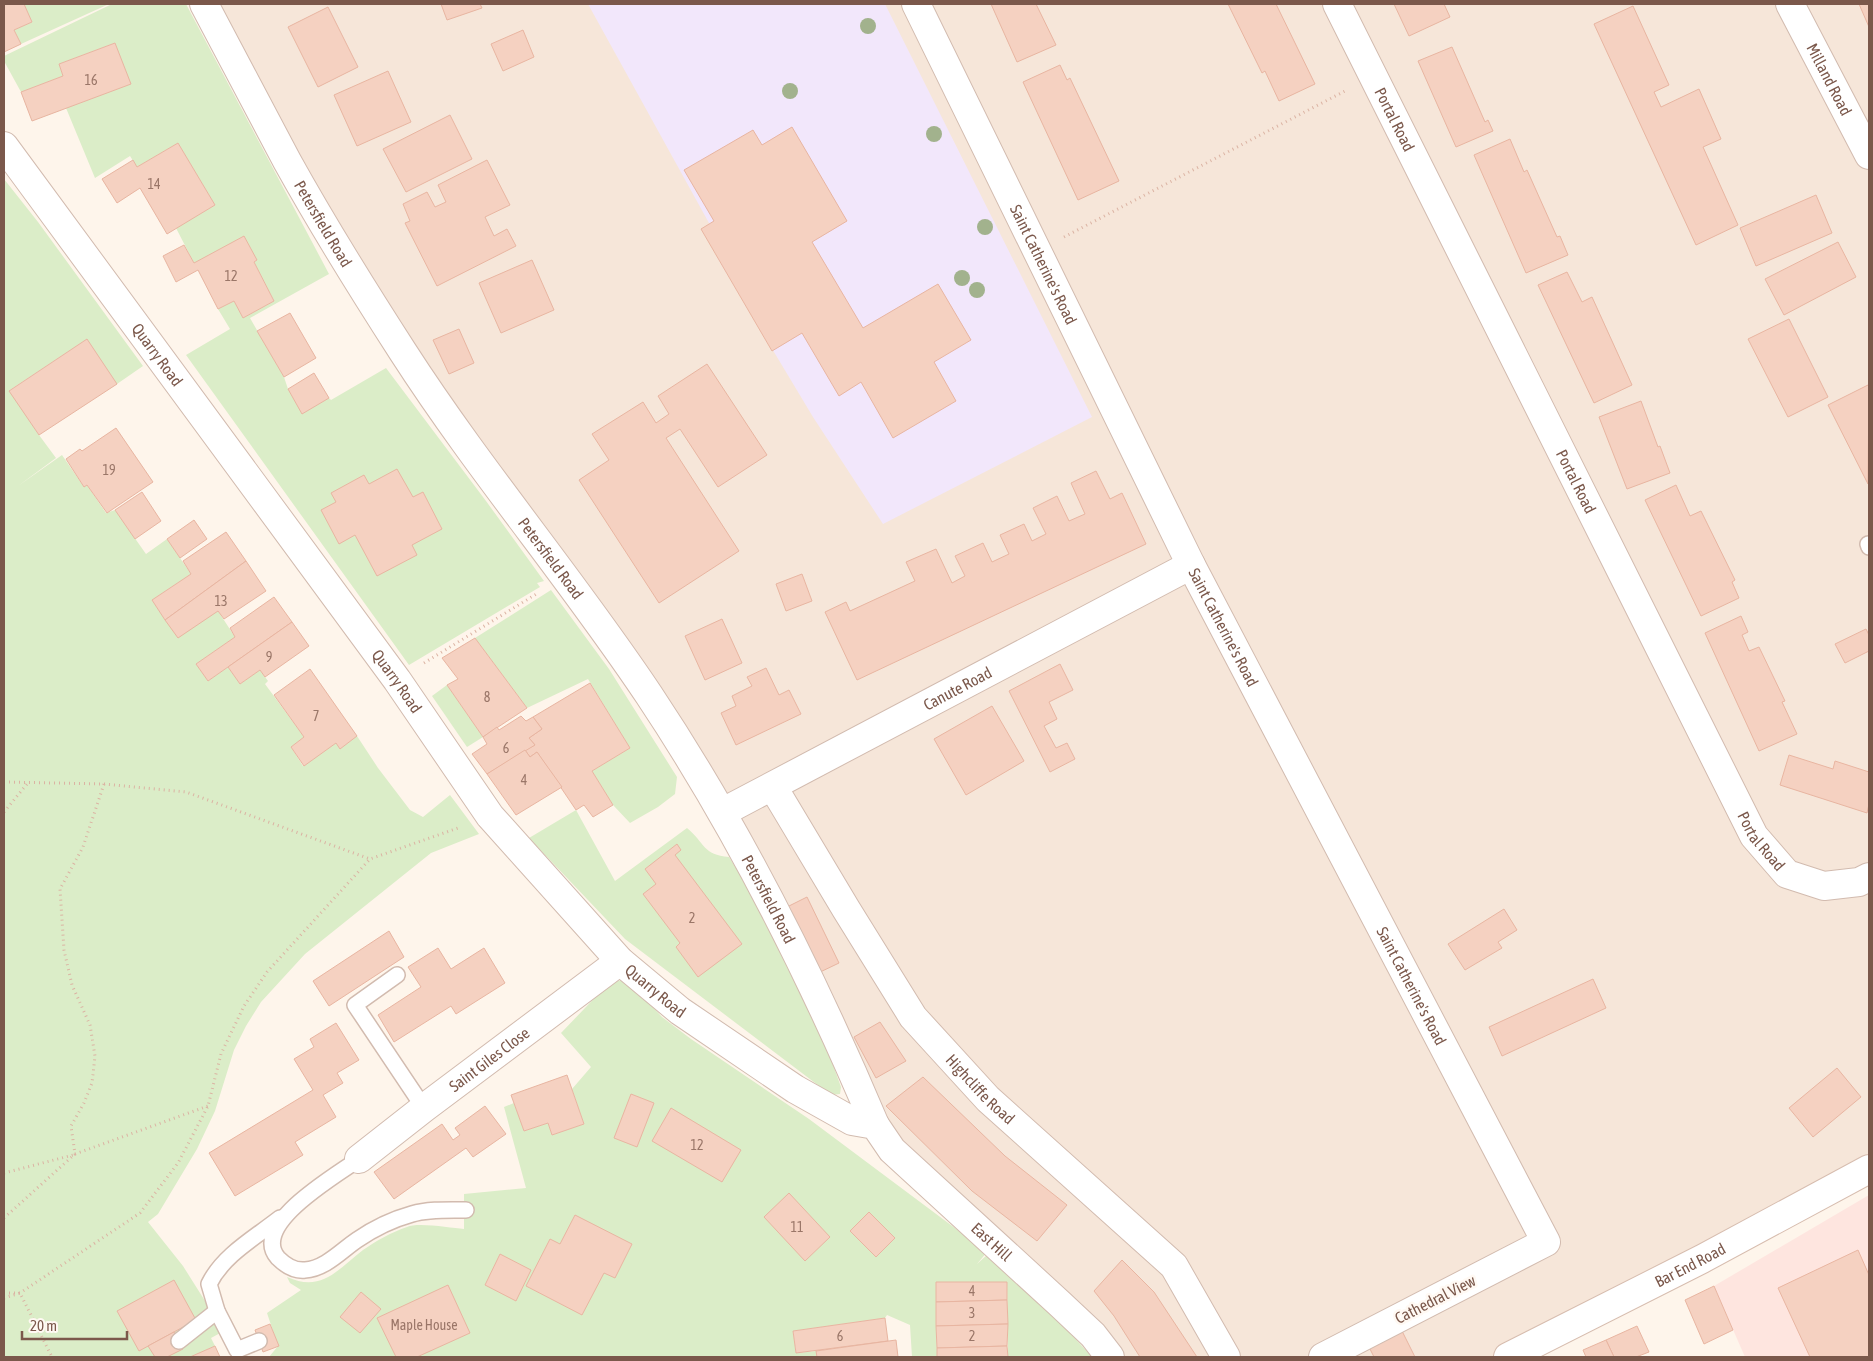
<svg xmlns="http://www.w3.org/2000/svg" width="1873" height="1361" font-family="'Asap Condensed',sans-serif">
	<rect width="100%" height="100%" fill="#fef5eb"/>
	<polygon fill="#f6e6d9" points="204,4 1869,4 1869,1169 1508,1357 1110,1357 892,1150 751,863 492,480"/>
	<polygon fill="#fee5df" points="1869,1195 1869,1357 1745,1357 1714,1286"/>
	<polygon fill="#f2e7fb" points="588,4 885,4 1092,417 883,524 813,417 717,257 725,252"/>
	<g fill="#dbedc8">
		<polygon points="24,4 109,4 21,44 14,30 32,22"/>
		<polygon points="112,4 186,4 329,274 250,318 284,377 288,389 302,413 329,398 331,400 386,368 486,501 544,581 537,583 540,587 409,665 186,355 230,329 218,309 234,301 243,318 274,301 254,262 257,260 194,263 176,228 215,205 178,143 137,167 130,156 95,178 66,108 130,84 115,43 59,64 63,76 21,92 4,61 4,56"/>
		<polygon points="4,179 38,222 143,366 117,384 87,339 10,390 39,435 56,458 18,486 62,455 84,487 87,485 106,513 115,510 146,554 167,539 191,574 152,600 165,620 218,611 235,637 196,664 208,681 228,667 240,684 260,670 268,681 265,684 304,737 291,747 303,766 336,743 340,749 357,736 378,768 410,810 423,817 450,795 479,834 431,853 305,954 261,1002 246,1026 234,1050 215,1111 197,1149 158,1214 148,1222 183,1266 224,1331 211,1338 215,1346 190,1357 4,1357"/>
		<polygon points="551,590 609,669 677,777 675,794 658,807 630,823 613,805 592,771 630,748 588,679 527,708 475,638"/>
		<polygon points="447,685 483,737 467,747 432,696"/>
		<path d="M 576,810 L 615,881 L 687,828 C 705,843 703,855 729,857 L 759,905 L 815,1015 L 841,1087 L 840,1094 L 831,1095 L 625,939 L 529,838 Z"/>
		<path d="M 627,979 L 662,1017 L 691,1039 L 809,1119 L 987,1252 L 977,1264 L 987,1255 L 1041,1301 L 1092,1357 L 1008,1357 L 1007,1282 L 936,1282 L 937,1357 L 912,1357 L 910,1325 L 887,1315 L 885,1318 L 793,1331 L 796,1353 L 816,1351 L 817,1357 L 269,1357 L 278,1346 L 267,1313 L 301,1290 L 290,1283 L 287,1277 C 322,1293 338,1269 363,1250 C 376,1241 392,1232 407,1227 C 418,1222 451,1228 464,1229 L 464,1194 L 526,1188 L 504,1107 L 514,1103 L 524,1131 L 548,1123 L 552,1135 L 584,1124 L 572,1089 L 591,1067 L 561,1033 L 609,983 Z"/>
	</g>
	<g fill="#f5d1c1" stroke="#e8b5a1">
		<polygon points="4,4 24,4 32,22 14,30 21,44 4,52"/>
		<polygon points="441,4 480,4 482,8 447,20"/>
		<polygon points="991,4 1036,4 1056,45 1017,62"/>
		<polygon points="1228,4 1276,4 1315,84 1279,101 1265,71 1262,73"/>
		<polygon points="1394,4 1444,4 1450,17 1409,36"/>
		<polygon points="1859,4 1869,4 1869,27"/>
		<polygon points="1633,6 1669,85 1654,92 1661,107 1699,89 1721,139 1703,147 1738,225 1696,245 1594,24"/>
		<polygon points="328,7 358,67 318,87 288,27"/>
		<polygon points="523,30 534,57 503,71 491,44"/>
		<polygon points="115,43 131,84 32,121 21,92 63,76 59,64"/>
		<polygon points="1452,47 1485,122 1488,120 1493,131 1456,147 1418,61"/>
		<polygon points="1060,65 1067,80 1070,78 1119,181 1078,200 1023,82"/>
		<polygon points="388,71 411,122 357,146 334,95"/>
		<polygon points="450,115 472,159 406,192 383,149"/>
		<polygon points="792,127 847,221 812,242 863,328 938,284 971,340 934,362 956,401 893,438 861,382 839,396 802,333 772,351 701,229 714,221 684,170 753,130 762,145"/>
		<polygon points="1510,139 1524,172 1527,170 1557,237 1560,236 1568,255 1526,273 1474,155"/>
		<polygon points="178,143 215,205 167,234 140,188 117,203 102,179 133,160 137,167"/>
		<polygon points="487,160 510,205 485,217 494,236 507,229 516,246 437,286 405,223 410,221 403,204 427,192 435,207 446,202 438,185"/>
		<polygon points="1816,195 1832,233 1756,266 1740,228"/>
		<polygon points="244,236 257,260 254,262 274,301 243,318 234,301 218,309 198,270 176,282 163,256 184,245 194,263"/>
		<polygon points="1838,242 1856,277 1784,315 1765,279"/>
		<polygon points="532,260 554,310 501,333 479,283"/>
		<polygon points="1567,272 1582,302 1592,297 1632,385 1594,403 1538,285"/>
		<polygon points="290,313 316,358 284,377 257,331"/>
		<polygon points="1789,319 1828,397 1788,417 1748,339"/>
		<polygon points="459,329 474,363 449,374 433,340"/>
		<polygon points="87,339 117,384 39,435 9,391"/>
		<polygon points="707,364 767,455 718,487 680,429 666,438 739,551 659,603 579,480 609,460 592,434 643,402 656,423 669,414 658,396"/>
		<polygon points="314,373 329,398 302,414 288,389"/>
		<polygon points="1868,385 1869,388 1868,484 1828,405"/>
		<polygon points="1641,401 1658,447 1660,446 1670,473 1627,489 1599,417"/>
		<polygon points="116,428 153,482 107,513 87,485 84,487 66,459 80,449 82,451"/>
		<polygon points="397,469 413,497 423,492 442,529 412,545 417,555 377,576 355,535 339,544 321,510 336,502 331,493 364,475 369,484"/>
		<polygon points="1096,471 1110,499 1122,493 1146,544 857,680 825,612 846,602 850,611 915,581 906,562 936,549 952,583 965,576 955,556 983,543 992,562 1009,554 1000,535 1024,524 1032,541 1046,534 1033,508 1057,496 1069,521 1085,514 1071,483"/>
		<polygon points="1676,485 1690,516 1701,511 1735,580 1732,582 1739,598 1701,616 1645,500"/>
		<polygon points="142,492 161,521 135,539 115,510"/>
		<polygon points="194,520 207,539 180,558 167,539"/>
		<polygon points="226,532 246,561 165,620 152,600 191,574 183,561"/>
		<polygon points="246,561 266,591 224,619 218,611 178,638 165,620"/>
		<polygon points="802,574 812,601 786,611 776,584"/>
		<polygon points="274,597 292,622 208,681 196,664 235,637 230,628"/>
		<polygon points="1741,616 1748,632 1742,635 1749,651 1759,647 1785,701 1782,702 1797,734 1759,751 1705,633"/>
		<polygon points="722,619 742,663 705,680 685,636"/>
		<polygon points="292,622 309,646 265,677 260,670 240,684 228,667"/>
		<polygon points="1866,629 1869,635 1869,651 1845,663 1835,644"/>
		<polygon points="475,638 527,708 483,737 447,685 458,679 442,658"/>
		<polygon points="1060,664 1073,690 1049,702 1057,719 1044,726 1056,748 1067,743 1075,759 1050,772 1009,691"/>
		<polygon points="766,668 779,695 789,690 801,714 736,745 721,713 736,706 732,696 752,686 747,677"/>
		<polygon points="310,669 357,736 340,749 336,743 304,766 291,747 304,737 274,695"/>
		<polygon points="590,683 630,748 592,771 613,805 593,817 584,805 576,810 537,752 530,757 525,750 535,745 529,738 542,729 533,717"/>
		<polygon points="992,706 1024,761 966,795 934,739"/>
		<polygon points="521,716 526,721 533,717 542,729 529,738 535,745 487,774 472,754 487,744 483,737 497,727 499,730"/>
		<polygon points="525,750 530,757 537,752 562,787 516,815 487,774"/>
		<polygon points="1789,755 1833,769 1835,761 1869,772 1869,804 1867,813 1780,785"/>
		<polygon points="677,844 681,850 675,855 742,944 698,977 676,947 680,943 643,894 656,884 645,869"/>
		<polygon points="807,897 839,963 816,974 785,908"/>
		<polygon points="1504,909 1517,930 1498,942 1502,948 1465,970 1448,944"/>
		<polygon points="389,931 404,957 329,1006 313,981"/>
		<polygon points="438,948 451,969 484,948 505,983 456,1014 451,1006 394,1042 378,1015 421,987 408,967"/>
		<polygon points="1593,979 1606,1008 1502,1056 1489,1027"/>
		<polygon points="880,1022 906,1061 876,1078 854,1037"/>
		<polygon points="336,1023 359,1060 337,1073 343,1083 323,1095 336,1117 295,1142 303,1155 235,1196 209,1153 313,1090 294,1059 314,1047 310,1039"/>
		<polygon points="1837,1068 1861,1097 1813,1137 1789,1108"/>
		<polygon points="567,1075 584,1124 552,1135 548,1123 524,1131 511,1095"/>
		<polygon points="923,1077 1005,1156 1067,1205 1037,1241 972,1191 886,1106"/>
		<polygon points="631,1094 654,1103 637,1147 614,1138"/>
		<polygon points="485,1106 506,1134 473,1157 466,1148 394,1199 374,1172 442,1124 453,1140 460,1135 455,1128"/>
		<polygon points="671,1108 741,1150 722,1182 652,1141"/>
		<polygon points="789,1193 830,1237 805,1261 764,1217"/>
		<polygon points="869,1212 895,1238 876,1257 850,1231"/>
		<polygon points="575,1215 632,1244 615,1278 604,1273 582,1315 526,1286 550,1239 560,1244"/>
		<polygon points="1858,1250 1869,1275 1869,1357 1810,1357 1778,1288"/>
		<polygon points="500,1254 531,1270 516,1301 485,1285"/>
		<polygon points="1122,1260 1154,1292 1197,1357 1140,1357 1114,1316 1094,1291"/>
		<polygon points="174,1280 196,1320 139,1351 117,1311"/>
		<polygon points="936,1282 1007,1282 1007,1300 936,1302"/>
		<polygon points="448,1285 470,1333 417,1357 396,1357 377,1318"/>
		<polygon points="1714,1286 1733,1330 1704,1344 1685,1300"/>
		<polygon points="361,1292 381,1309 360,1333 340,1317"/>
		<polygon points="1007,1300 1008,1324 936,1326 936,1302"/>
		<polygon points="885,1318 888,1341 796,1353 793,1331"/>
		<polygon points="270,1324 279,1346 263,1352 255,1330"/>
		<polygon points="1008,1324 1007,1346 937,1348 936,1326"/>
		<polygon points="1637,1326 1649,1352 1636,1357 1614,1357 1606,1340"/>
		<polygon points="1402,1331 1415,1357 1374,1357 1369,1347"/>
		<polygon points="174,1332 183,1349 167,1357 155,1357 148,1346"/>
		<polygon points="896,1340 898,1357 817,1357 816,1351"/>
		<polygon points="1606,1340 1614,1357 1586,1357 1583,1350"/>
		<polygon points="215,1346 220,1357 190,1357"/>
		<polygon points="1007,1346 1008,1357 937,1357 937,1348"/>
	</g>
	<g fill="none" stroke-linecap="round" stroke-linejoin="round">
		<defs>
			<g id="service">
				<polyline points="1868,544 1869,547"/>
				<polyline points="397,975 355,1005 424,1108"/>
				<path d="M 359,1159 C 337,1175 249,1225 278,1258 C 285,1265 295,1271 305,1270 C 325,1269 342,1250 357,1240 C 373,1229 394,1219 412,1214 C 429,1209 448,1210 466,1210"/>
				<polyline points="179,1341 217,1311"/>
				<path d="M 259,1341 L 237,1350 L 217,1311 L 209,1284 C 223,1255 256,1237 280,1218"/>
			</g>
			<g id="minor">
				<path id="s1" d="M 204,4 C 232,56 259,109 287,161 C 323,226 363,290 403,352 C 479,470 571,578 649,695 C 739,830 812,976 875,1125"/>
				<path id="s2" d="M 916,4 L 1191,565 L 1546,1242 L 1323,1357"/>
				<path id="s3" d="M 1337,4 L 1754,836 L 1787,874 L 1824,886 L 1859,882 L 1869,877"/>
				<path id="s4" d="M 1790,4 L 1869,155"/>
				<path id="s5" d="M 773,787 L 846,909 L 913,1017 L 988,1099 L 1174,1266 L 1226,1357"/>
				<path id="s6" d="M 723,812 L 1191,565"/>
				<path id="s7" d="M 359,1159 L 424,1108 L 620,961"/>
			</g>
			<g id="tertiary">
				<path id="s8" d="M 4,146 L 397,680 L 490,816 L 620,961 L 680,1011 L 795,1089 L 852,1121 L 875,1125 L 892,1150 L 1059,1303 L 1093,1335 L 1110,1357"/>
			</g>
			<g id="secondary">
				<path id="s9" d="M 1508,1357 L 1702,1259 L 1869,1169"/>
			</g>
		</defs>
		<use href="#service" stroke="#d2bbaf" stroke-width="18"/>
		<use href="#minor" stroke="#d2bbaf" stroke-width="30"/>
		<use href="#tertiary" stroke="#d2bbaf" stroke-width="30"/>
		<use href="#secondary" stroke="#d7bdaf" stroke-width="30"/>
		<g stroke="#dbb3a3" stroke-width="3" stroke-dasharray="1 4" stroke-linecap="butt">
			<polyline points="1064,237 1345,91"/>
			<polyline points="424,663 538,593"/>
			<polyline points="4,782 104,784 186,792 370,859"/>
			<polyline points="104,784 83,847 60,889 64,950 72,985 90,1025 95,1056 92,1083 84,1103 71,1126 75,1154 208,1106"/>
			<polyline points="4,812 27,784"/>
			<polyline points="4,1173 73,1155"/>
			<polyline points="4,1218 75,1154"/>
			<polyline points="4,1293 20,1293 140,1213 178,1163 208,1106 221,1054 244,1006 267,972 370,859 458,828"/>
			<polyline points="4,1298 20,1293 52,1357"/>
		</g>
		<use href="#service" stroke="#fff" stroke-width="15"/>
		<use href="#minor" stroke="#fff" stroke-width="28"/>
		<use href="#tertiary" stroke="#fff" stroke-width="28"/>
		<use href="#secondary" stroke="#fff" stroke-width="28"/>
	</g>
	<g fill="#a2b28d">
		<circle cx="868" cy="26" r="8"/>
		<circle cx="790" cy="91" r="8"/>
		<circle cx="934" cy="134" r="8"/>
		<circle cx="985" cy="227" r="8"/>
		<circle cx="962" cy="278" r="8"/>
		<circle cx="977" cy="290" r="8"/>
	</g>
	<g text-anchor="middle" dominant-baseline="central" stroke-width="5" stroke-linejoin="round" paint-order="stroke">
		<g font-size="14" fill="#9a7668">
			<text x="91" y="80">16</text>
			<text x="154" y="184">14</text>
			<text x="231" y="276">12</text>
			<text x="109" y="470">19</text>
			<text x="221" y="601">13</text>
			<text x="269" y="657">9</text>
			<text x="487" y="697">8</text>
			<text x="316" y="716">7</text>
			<text x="506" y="748">6</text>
			<text x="524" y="780">4</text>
			<text x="692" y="918">2</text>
			<text x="697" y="1145">12</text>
			<text x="797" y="1227">11</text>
			<text x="972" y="1291">4</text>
			<text x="972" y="1313">3</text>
			<text x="424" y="1325">Maple House</text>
			<text x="840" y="1336">6</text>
			<text x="972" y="1336">2</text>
		</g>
		<g font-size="16" fill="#7b584b" stroke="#fff9f3">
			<text stroke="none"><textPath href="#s4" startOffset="85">Milland Road</textPath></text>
			<text stroke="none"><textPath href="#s3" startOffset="129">Portal Road</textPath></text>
			<text stroke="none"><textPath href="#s1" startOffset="250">Petersfield Road</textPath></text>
			<text stroke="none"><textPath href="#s2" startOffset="290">Saint Catherine's Road</textPath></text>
			<text stroke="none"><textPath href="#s8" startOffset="259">Quarry Road</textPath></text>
			<text stroke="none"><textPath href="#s3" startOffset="534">Portal Road</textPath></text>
			<text stroke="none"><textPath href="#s1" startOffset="655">Petersfield Road</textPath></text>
			<text stroke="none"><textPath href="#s2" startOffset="695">Saint Catherine's Road</textPath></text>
			<text stroke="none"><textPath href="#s8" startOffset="664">Quarry Road</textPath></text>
			<text stroke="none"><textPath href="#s6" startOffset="265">Canute Road</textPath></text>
			<text stroke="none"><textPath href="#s3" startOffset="939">Portal Road</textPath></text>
			<text stroke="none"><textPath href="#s1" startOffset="1060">Petersfield Road</textPath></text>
			<text stroke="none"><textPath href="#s2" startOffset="1100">Saint Catherine's Road</textPath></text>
			<text stroke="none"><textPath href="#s8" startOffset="1069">Quarry Road</textPath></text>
			<text stroke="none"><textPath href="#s7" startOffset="164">Saint Giles Close</textPath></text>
			<text stroke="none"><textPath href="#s5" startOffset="368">Highcliffe Road</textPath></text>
			<text stroke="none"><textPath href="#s8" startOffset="1494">East Hill</textPath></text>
			<text stroke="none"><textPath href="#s9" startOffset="204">Bar End Road</textPath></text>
			<text transform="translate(1435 1299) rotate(-27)">Cathedral View</text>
		</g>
	</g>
	<rect width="1873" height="1361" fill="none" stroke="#7b584b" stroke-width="10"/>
	<path d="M22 1331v8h105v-8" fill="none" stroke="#7b584b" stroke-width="2.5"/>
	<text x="30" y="1331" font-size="15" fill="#7b584b" stroke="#fff9f3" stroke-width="4" paint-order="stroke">20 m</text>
</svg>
